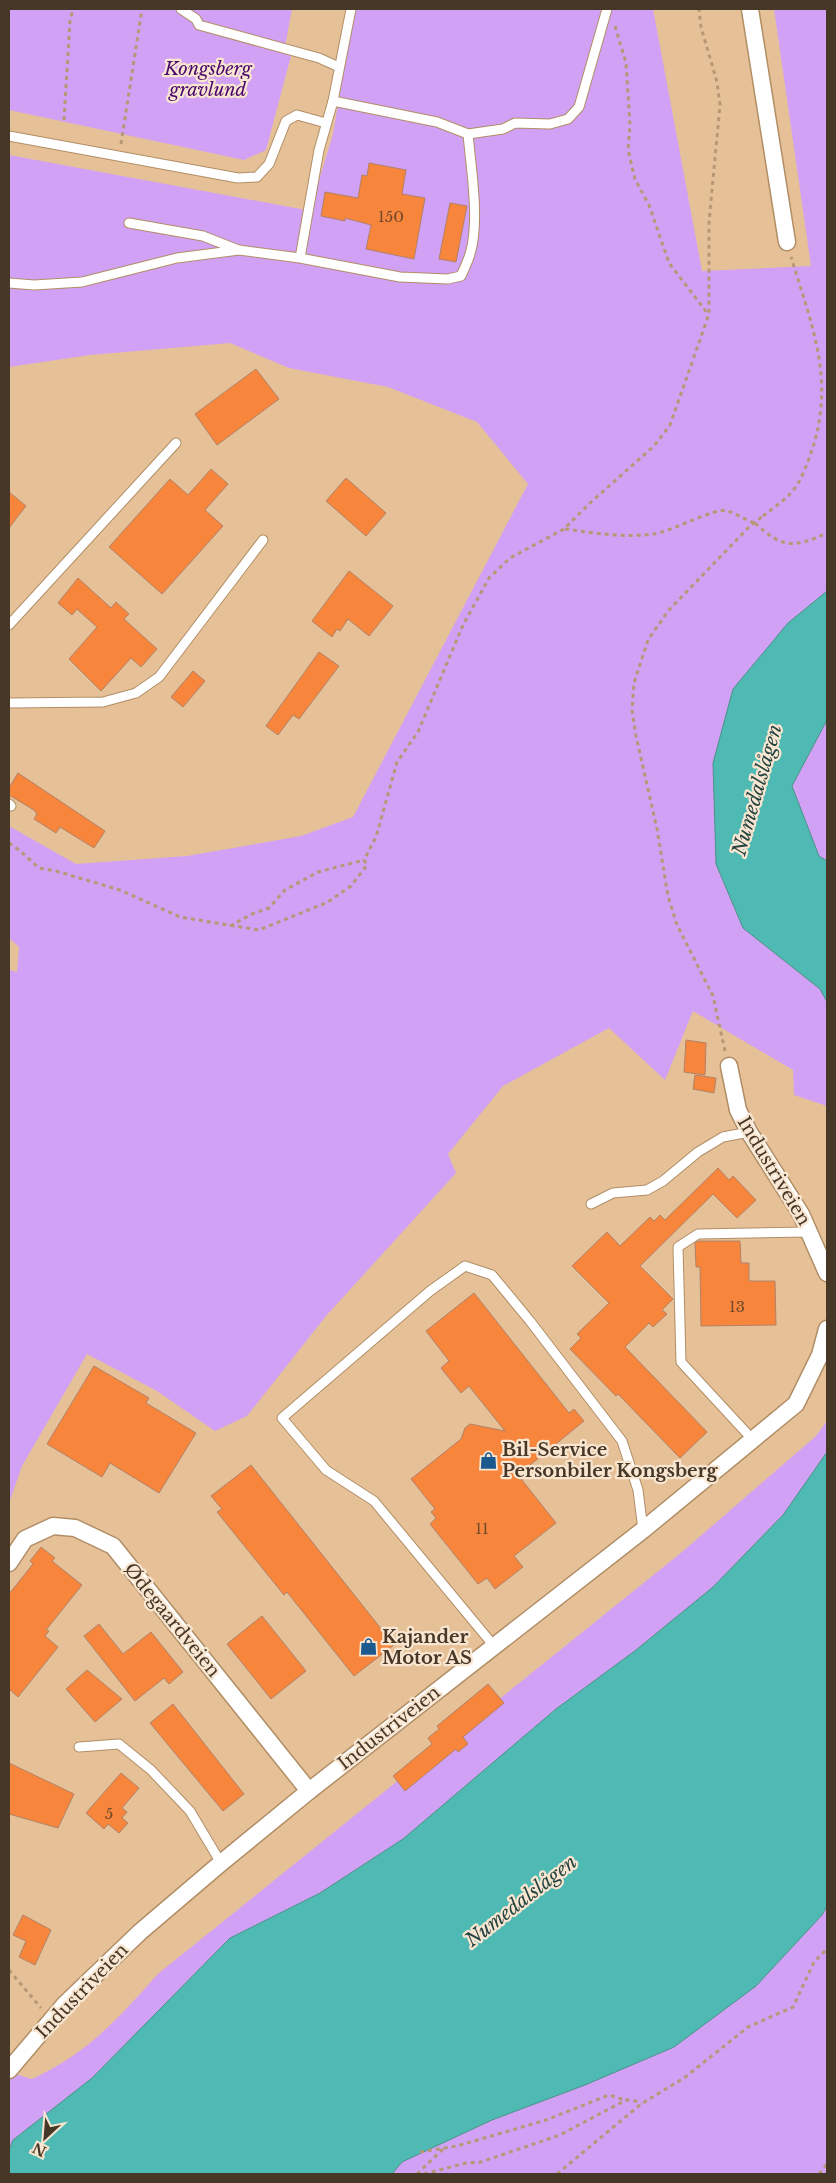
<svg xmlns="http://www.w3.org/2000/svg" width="836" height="2183" font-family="'Libre Baskerville',serif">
	<rect width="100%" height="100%" fill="#e6c198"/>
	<g fill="#d1a1f5">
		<polygon points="9,9 292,9 284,52 291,56 266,150 244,160 9,110"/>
		<polygon points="354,9 653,9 702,271 811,266 774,9 827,9 827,591 788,623 716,864 743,928 820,989 827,1002 827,1106 794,1095 793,1070 693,1011 665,1080 609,1028 503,1086 448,1154 456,1173 326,1316 247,1416 215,1431 157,1391 87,1354 22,1466 9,1503 9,970 17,972 19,947 9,938 9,826 76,864 187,856 301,836 353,817 528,484 477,422 388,387 289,368 230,343 90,355 9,367 9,155 306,210 311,207 333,134"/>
		<polygon points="827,720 827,861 819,856 792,786"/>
		<path d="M 827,1421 L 827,1452 L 783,1515 L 713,1587 L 636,1650 L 556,1709 L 403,1839 L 320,1893 L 230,1938 L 92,2078 L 13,2140 L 9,2149 L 9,2072 L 32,2079 C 90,2052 117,2019 159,1973 L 682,1552 L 816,1436 Z"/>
		<polygon points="827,1906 827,2174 392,2174 402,2162 492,2120 585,2085 822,1915"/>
	</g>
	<g fill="#4fb9b3" stroke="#4c9289">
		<polygon points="827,591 827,720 792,786 819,856 827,861 827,1002 820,989 743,928 716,864 713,763 733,689 788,623"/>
		<polygon points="827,1452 827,1906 822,1915 756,1986 674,2047 585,2085 492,2120 402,2162 392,2174 9,2174 9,2150 13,2140 92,2078 230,1938 320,1893 403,1839 556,1709 636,1650 713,1587 783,1515"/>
	</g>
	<g fill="#f7853c" stroke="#b18268">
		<polygon points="369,163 406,170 402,194 425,198 414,259 366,249 371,225 345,218 345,221 321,216 325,192 358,198 362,175 367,176"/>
		<polygon points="450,203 467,206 456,262 439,259"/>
		<polygon points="256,369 279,399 217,445 195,414"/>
		<polygon points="211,469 228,484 205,510 223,526 162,594 109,547 170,479 188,495"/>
		<polygon points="346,478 386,513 366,536 326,501"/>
		<polygon points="9,492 26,506 9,528"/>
		<polygon points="349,571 393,606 369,636 348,619 340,631 337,629 332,637 312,621"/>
		<polygon points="78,578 111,608 116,602 129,614 124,619 157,649 141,667 131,658 101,691 69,659 97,627 77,609 72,615 58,603"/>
		<polygon points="319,652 339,666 299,719 293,715 278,735 266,726"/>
		<polygon points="193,671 205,681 183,707 171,697"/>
		<polygon points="18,773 105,831 94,848 60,827 56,833 34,819 37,814 34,810 9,795 9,788"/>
		<polygon points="686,1040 706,1043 705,1075 684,1072"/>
		<polygon points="695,1075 716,1078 714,1093 693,1089"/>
		<polygon points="718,1168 729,1180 733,1176 756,1200 737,1218 713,1194 640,1266 673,1299 662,1310 667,1314 653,1327 649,1323 625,1347 707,1432 680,1458 618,1394 616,1396 570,1349 581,1338 577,1334 609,1303 572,1266 607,1232 620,1246 650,1217 654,1221 660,1215 665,1220"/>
		<polygon points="698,1241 740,1241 741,1263 749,1263 749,1281 775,1281 776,1325 701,1326 700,1267 696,1267 695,1243"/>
		<polygon points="474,1293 569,1413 574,1409 584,1421 518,1475 556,1523 514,1556 523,1567 495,1589 487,1578 478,1584 430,1524 436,1518 431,1512 435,1509 411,1479 461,1439 465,1428 470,1424 505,1431 469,1386 461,1393 441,1368 449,1361 426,1331"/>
		<polygon points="94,1366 149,1398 146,1403 196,1433 159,1493 110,1463 102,1477 47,1444"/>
		<polygon points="251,1465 394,1645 354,1676 287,1592 284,1595 217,1512 222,1509 211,1496"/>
		<polygon points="41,1547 55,1558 52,1561 82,1585 46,1630 49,1631 45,1636 58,1647 18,1697 9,1689 9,1594 33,1564 30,1561"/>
		<polygon points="262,1616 306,1671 271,1699 227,1644"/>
		<polygon points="99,1624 123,1654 151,1632 183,1672 169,1684 164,1678 135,1701 84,1636"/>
		<polygon points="87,1670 122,1699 95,1722 66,1689"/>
		<polygon points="488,1684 504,1703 463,1737 468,1744 458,1752 456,1749 405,1791 393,1776 432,1744 428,1738 439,1729 437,1726"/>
		<polygon points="173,1704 244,1794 223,1811 150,1723"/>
		<polygon points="9,1763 74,1794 58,1828 9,1814"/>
		<polygon points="121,1773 139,1788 122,1808 127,1812 122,1818 128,1823 119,1833 108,1824 104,1829 86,1813"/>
		<polygon points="23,1915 51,1930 35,1965 19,1957 26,1941 13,1935"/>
	</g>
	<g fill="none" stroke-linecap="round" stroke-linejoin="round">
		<defs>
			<g id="lane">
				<polyline points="181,9 196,19 199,25 319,58 339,67"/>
				<polyline points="333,101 351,9"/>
				<polyline points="468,134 503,129 515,123 550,124 568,119 579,107 607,9"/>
				<polyline points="9,136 238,178 257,177 269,164 286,121 297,115 326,123"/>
				<polyline points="129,223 203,236 236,249"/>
				<path d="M 9,283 L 34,285 L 82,282 L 177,258 L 239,250 L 300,258 L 400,277 L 448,279 L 461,276 C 464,269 468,261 470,254 C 480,222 471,168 468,134 L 437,122 L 333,101 L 319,150 L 300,258"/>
				<polyline points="9,625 176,443"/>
				<polyline points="9,703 103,702 136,693 159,677 263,540"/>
				<polyline points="9,804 11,806"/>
				<polyline points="591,1204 613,1193 647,1190 663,1181 698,1152 723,1137 749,1132"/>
				<polyline points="753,1440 681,1362 678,1247 698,1234 810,1232"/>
				<polyline points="494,1646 374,1501 326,1470 282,1418 430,1291 465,1266 492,1275 530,1321 622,1441 638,1490 643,1530"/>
				<polyline points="79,1747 119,1744 151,1770 190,1811 221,1863"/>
			</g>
			<g id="street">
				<polyline points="750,9 787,242"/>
				<polyline points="729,1066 738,1110 749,1132 801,1214 827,1273"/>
				<polyline points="9,1563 25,1539 53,1526 75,1528 113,1546 309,1791"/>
				<polyline points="9,2070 65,2004 140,1932 221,1863 309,1791 643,1530 796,1404 820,1355 827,1329"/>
			</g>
		</defs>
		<use href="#lane" stroke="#b18e66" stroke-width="11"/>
		<use href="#street" stroke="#b18e66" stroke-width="19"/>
		<g stroke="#b69876" stroke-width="3" stroke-dasharray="4 4" stroke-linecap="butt">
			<polyline points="615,26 626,63 630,125 628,150 635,179 649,205 669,263 708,314"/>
			<polyline points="64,120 70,21 73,9"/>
			<polyline points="121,144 142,9"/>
			<path d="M 763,516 C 772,509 782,502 790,494 C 800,484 806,467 811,453 C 836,381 812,326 791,257"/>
			<path d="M 755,523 C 783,549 794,548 827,533"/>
			<path d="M 565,529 C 595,533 623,538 653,534 C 672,532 714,507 727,511 C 736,513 745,520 755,523"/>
			<polyline points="9,843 19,850 39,868 56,871 120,890 180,917 259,930 326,903 351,886 367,865 364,860 376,837 397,762 418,732 463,625 489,578 510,558 564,529 590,503 654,446 670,425 709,314 709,222 720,105 717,82 701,27 699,9"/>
			<polyline points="230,926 252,914 269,908 285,890 318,872 364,860"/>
			<polyline points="725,1051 713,996 677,925 668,896 657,829 636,736 632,710 634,683 648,640 668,611 748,528 764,515"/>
			<polyline points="9,1970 41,2008"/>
			<polyline points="420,2152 457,2146 546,2120 609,2095 625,2100"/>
			<polyline points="417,2174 444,2148"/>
			<polyline points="424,2174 466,2163 481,2162 560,2135 626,2100 636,2101 641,2104"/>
			<polyline points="557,2174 641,2104 684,2078 748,2027 793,2007 814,1962 827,1949"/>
			<polyline points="819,2174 827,2164"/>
		</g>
		<use href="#lane" stroke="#fff" stroke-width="9"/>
		<use href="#street" stroke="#fff" stroke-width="16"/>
	</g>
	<defs>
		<symbol id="shop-bare" viewBox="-9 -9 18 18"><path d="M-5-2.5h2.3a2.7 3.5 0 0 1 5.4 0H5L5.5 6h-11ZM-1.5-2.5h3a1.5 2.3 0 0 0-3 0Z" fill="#1c598f" stroke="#f9e6d1" stroke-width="2.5" paint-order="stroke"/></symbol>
	</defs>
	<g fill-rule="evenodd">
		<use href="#shop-bare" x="476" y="1448" width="25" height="25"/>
		<use href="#shop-bare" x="356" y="1634" width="25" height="25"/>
	</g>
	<g text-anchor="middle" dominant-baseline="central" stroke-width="4.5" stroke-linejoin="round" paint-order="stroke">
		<g font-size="15" fill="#724a2c">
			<text x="391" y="216">150</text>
			<text x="737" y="1306">13</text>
			<text x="482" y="1528">11</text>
			<text x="109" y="1813">5</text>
		</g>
		<g font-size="18" font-style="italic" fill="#4a076b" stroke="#f9e6d1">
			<text x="208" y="69">Kongsberg<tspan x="208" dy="21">gravlund</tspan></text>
		</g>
		<g font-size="18" fill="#463727" stroke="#f9e6d1">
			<text transform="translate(774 1171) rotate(59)">Industriveien</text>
			<text transform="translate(172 1620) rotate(51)">Ødegaardveien</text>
			<text transform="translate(389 1728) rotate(-38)">Industriveien</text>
			<text transform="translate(82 1991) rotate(-46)">Industriveien</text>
		</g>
		<g font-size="18" font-weight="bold" fill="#463727" stroke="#f9e6d1" text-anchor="start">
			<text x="502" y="1450">Bil-Service<tspan x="502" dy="21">Personbiler Kongsberg</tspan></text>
			<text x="382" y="1637">Kajander<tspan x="382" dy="21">Motor AS</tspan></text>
		</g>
		<g font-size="19" font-style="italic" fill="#244442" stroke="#f9e6d1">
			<text transform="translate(757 790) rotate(-74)">Numedalslågen</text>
			<text transform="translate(521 1901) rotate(-38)">Numedalslågen</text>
		</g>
	</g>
	<rect width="836" height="2183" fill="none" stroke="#463727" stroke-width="20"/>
	<g transform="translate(45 2138) rotate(206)" stroke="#f9e6d1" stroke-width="4" paint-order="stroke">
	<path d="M0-4L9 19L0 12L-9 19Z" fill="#463727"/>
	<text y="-8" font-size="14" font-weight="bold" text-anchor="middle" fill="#463727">N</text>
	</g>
</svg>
